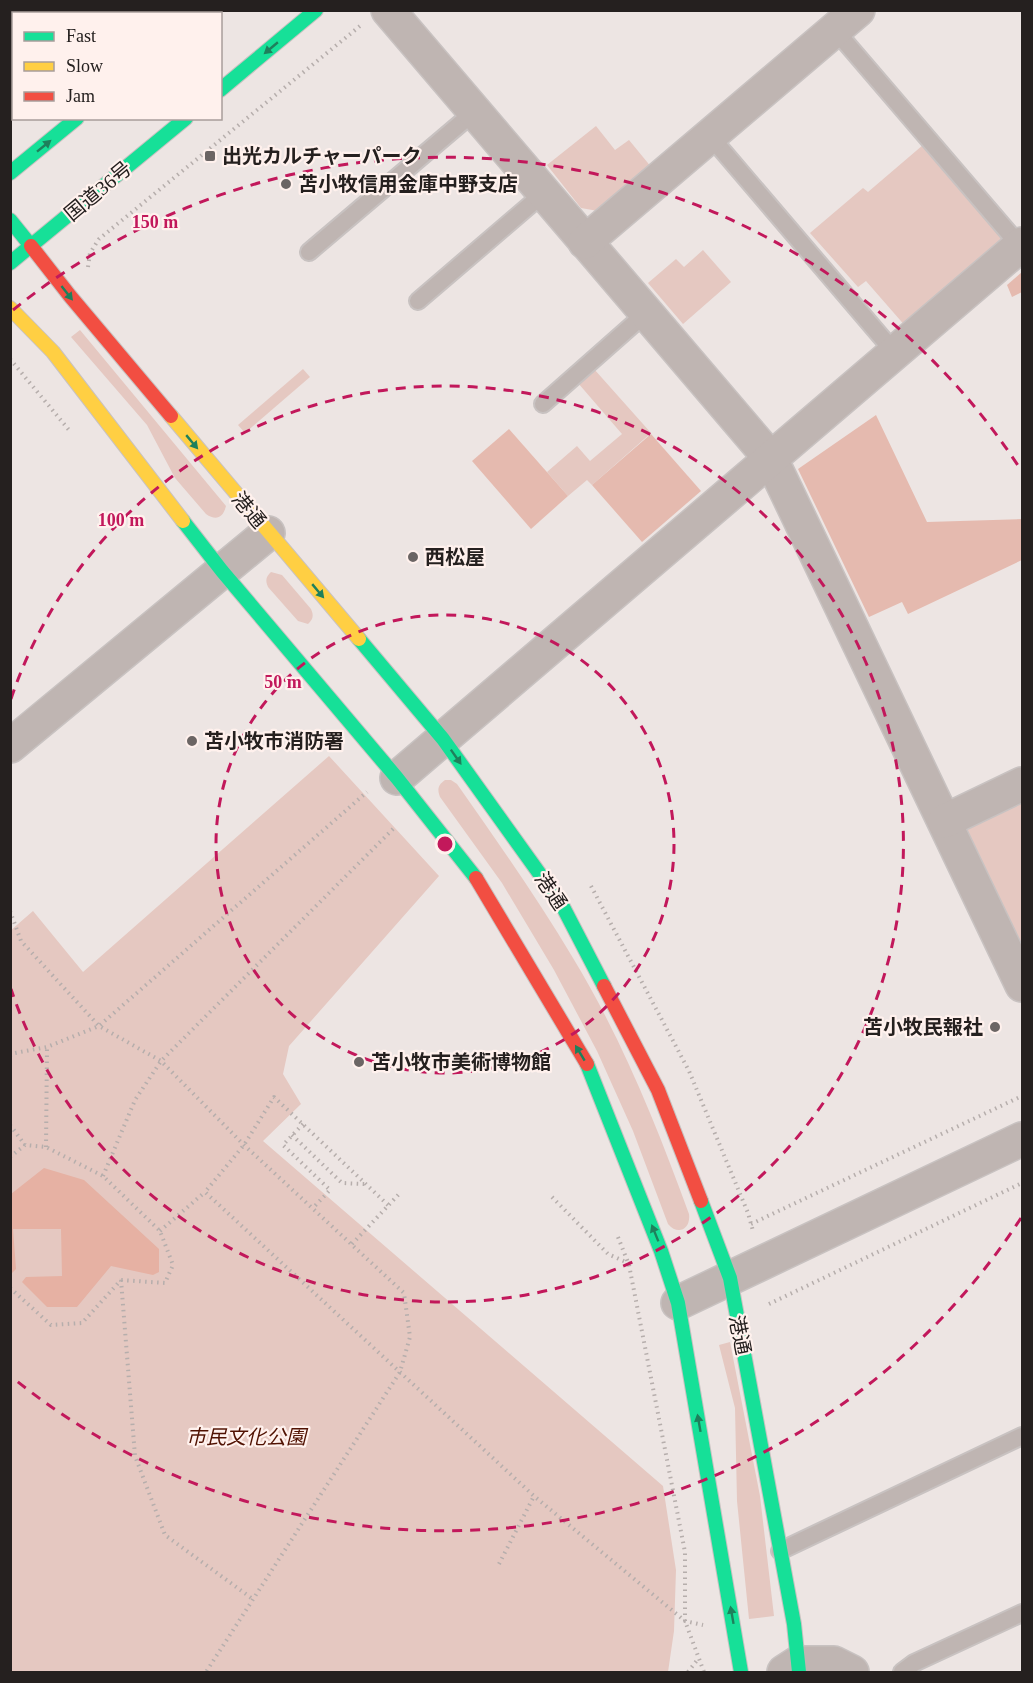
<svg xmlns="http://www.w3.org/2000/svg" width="1033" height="1683" font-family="'Times New Roman','Noto Sans JP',serif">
	<rect width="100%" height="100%" fill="#ede5e3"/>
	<g fill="#e5c8c1">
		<polygon points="596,126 615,150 629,140 652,168 598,211 581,208 547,165"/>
		<polygon points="923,145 1007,242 907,328 866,281 858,287 810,233 863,188 868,192"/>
		<polygon points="703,250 731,282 683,324 648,283 676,259 684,267"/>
		<path d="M 80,330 L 226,506 C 223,518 216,521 206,514 L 175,478 L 147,425 L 71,337 Z"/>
		<polygon points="303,369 310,377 245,433 238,425"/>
		<polygon points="594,369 651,433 592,485 587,480 568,496 547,472 577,446 590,461 622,434 578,383"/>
		<path d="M 271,572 L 282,575 L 311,609 C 314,616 313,619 308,624 L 298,621 L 268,587 C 265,580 266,577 271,572 Z"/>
		<polygon points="329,756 439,876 289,1046 283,1074 301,1104 263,1141 663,1486 676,1570 674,1631 668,1672 11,1672 10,931 33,911 83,972"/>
		<path d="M 445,780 L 451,780 L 457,784 C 497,841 537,898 573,958 C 622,1039 657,1126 689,1214 C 691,1229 678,1236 668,1224 L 633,1131 L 597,1051 L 554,970 L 502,883 L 440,797 C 437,789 438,785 445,780 Z"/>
		<polygon points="1022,802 1022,945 966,827"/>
		<polygon points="730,1342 760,1496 774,1616 749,1619 737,1501 735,1408 719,1345"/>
	</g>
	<g fill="#e5baaf">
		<polygon points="1022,272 1022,292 1012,297 1007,285"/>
		<polygon points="876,415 927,522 1022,519 1022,560 908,614 902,602 869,617 798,469"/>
		<polygon points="509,429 568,496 531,529 472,461"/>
		<polygon points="651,434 701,491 642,542 592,485"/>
	</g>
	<polygon fill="#e6b1a3" points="44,1168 84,1180 159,1249 159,1272 153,1275 111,1266 77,1307 47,1307 22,1282 26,1277 62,1276 61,1229 13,1229 16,1269 12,1273 10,1271 11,1194"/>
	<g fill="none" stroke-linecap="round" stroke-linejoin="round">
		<defs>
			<g id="lane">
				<polyline points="835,30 1020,246"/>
				<polyline points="710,136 895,353"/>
				<polyline points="309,252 474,112"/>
				<polyline points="418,301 544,193"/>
				<polyline points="543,404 646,313"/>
				<polyline points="780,1551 1022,1436"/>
				<polyline points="902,1672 914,1663 1022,1613"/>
			</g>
			<g id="street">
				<polyline points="388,10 771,459 1022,985"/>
				<polyline points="585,242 858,10"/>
				<polyline points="10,746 268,533"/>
				<polyline points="397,778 1022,244"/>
				<polyline points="945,821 1022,784"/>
				<polyline points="678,1303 1022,1139"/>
				<polyline points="784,1672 798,1663 834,1663 852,1672"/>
			</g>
			<g id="fast">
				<polyline points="220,90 316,10"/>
				<polyline points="10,173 77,118"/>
				<polyline points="10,220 31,246"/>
				<polyline points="10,263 186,118"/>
				<polyline points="183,521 222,571 397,778 476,878"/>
				<polyline points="359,639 443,739 562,905 604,986"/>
				<polyline points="587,1064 661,1251 678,1303 741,1672"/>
				<polyline points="701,1201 730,1278 794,1624 799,1672"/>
			</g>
			<g id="slow">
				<polyline points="205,14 209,10"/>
				<polyline points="10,308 53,352 183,521"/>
				<polyline points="171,416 359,639"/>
			</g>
			<g id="jam">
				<polyline points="31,246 70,296 171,416"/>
				<polyline points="476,878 587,1064"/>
				<polyline points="604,986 658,1090 701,1201"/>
			</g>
		</defs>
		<use href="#lane" stroke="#c8c2c1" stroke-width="20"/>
		<use href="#street" stroke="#c8c2c1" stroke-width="36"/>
		<use href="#fast" stroke="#c8c2c1" stroke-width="16"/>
		<use href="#slow" stroke="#c8c2c1" stroke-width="16"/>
		<use href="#jam" stroke="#c8c2c1" stroke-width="16"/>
		<g stroke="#b6aeac" stroke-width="4" stroke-dasharray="1.5 4.5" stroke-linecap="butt">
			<polyline points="134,14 138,10"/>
			<polyline points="10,118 14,115"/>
			<polyline points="88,267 90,253 99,239 360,26"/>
			<polyline points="10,359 69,430"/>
			<polyline points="591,886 689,1071 748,1213 753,1231"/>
			<polyline points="10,911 21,941 99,1026 161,1061 244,1145 404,1293 410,1337 400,1372 206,1672"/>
			<polyline points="10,1056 15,1053 47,1047 99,1026 367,792"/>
			<polyline points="303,1124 283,1145 330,1190 313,1208"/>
			<polyline points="10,1125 25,1145"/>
			<polyline points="292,1135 342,1183 365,1184"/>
			<polyline points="46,1147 47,1047"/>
			<polyline points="10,1157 25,1145 46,1147 103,1176 160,1231 173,1265 165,1283 121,1280"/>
			<polyline points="103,1176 135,1100 161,1061 396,826"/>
			<polyline points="552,1197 608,1254 630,1264"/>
			<polyline points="388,1205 274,1097 244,1145 205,1192 534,1496 685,1621 703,1625"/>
			<polyline points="751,1224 1022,1096"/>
			<polyline points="160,1231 205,1192"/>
			<polyline points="618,1237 629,1265 685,1552 685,1621 704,1672"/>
			<polyline points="352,1244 400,1193"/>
			<polyline points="121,1280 135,1456 165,1535 254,1600"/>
			<polyline points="10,1288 51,1325 82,1323 121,1280"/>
			<polyline points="769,1304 1022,1183"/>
			<polyline points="499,1564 534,1496"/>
			<polyline points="688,1672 698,1659"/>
		</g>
		<use href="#lane" stroke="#bfb5b2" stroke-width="16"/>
		<use href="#street" stroke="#bfb5b2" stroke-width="33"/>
		<use href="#fast" stroke="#16e098" stroke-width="14"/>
		<use href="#slow" stroke="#ffcf43" stroke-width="14"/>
		<use href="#jam" stroke="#f24e42" stroke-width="14"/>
	</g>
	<defs><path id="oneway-solid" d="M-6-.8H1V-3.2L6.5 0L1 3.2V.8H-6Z" transform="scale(1.5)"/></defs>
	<g fill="#1e805c">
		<use href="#oneway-solid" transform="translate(271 48) rotate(140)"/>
		<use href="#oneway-solid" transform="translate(44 146) rotate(-39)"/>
		<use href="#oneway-solid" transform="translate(67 293) rotate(52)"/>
		<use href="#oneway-solid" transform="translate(192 442) rotate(50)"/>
		<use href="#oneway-solid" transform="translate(318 591) rotate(50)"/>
		<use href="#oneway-solid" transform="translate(456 757) rotate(55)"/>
		<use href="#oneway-solid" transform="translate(580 1053) rotate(-121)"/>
		<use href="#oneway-solid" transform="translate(655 1233) rotate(-112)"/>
		<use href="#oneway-solid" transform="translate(699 1423) rotate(-100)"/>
		<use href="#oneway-solid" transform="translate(732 1615) rotate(-100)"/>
	</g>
	<g fill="none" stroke="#c2185b" stroke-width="3" stroke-dasharray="10 8">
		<circle cx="445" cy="844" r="229"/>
		<path d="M11 699A458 458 0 1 1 11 989"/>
		<path d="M1021 1218A687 687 0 0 1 13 1378M13 310A687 687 0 0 1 1021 470"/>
	</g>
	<g fill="#6b6564" stroke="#fff1ed" stroke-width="2">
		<rect x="204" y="150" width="12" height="12" rx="3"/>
		<circle cx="286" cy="184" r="6"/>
		<circle cx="413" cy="557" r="6"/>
		<circle cx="192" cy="741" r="6"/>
		<circle cx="995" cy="1027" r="6"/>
		<circle cx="359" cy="1062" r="6"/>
	</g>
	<g text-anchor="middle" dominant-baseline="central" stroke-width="4.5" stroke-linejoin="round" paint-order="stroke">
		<g font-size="20" font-weight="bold" fill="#25201f" stroke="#fff1ed" text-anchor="start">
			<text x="222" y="156">出光カルチャーパーク</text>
			<text x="298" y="184">苫小牧信用金庫中野支店</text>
			<text x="425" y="557">西松屋</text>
			<text x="204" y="741">苫小牧市消防署</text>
			<text x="983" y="1027" text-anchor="end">苫小牧民報社</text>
			<text x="371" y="1062">苫小牧市美術博物館</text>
		</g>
		<g font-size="20" fill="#25201f" stroke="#fff1ed">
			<text transform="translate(98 191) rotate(-40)">国道36号</text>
			<text transform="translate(249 510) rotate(50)">港通</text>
			<text transform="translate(551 891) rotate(56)">港通</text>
			<text transform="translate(740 1335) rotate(79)">港通</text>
		</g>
		<g font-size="20" font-style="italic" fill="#511202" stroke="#fff1ed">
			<text x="246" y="1437">市民文化公園</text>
		</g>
	</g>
	<circle cx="445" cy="844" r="9" fill="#c2185b" stroke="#fff1ed" stroke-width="3"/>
	<g font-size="18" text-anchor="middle" font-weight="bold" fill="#c2185b" stroke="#fff1ed" stroke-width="4.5" stroke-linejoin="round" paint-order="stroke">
		<text x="155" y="228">150 m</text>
		<text x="121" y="526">100 m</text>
		<text x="283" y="688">50 m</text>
	</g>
	<rect width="1033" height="1683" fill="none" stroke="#25201f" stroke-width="24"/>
	<rect x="12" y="12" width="210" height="108" fill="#fff1ed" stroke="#a89d9b" stroke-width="1.5"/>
	<rect x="24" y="32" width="30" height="9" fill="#16e098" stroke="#a89d9b" stroke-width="1.5"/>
	<text x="66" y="42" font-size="18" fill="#25201f">Fast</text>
	<rect x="24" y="62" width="30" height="9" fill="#ffcf43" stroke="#a89d9b" stroke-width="1.5"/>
	<text x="66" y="72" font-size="18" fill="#25201f">Slow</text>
	<rect x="24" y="92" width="30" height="9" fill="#f24e42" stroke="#a89d9b" stroke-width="1.5"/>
	<text x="66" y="102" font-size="18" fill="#25201f">Jam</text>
</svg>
